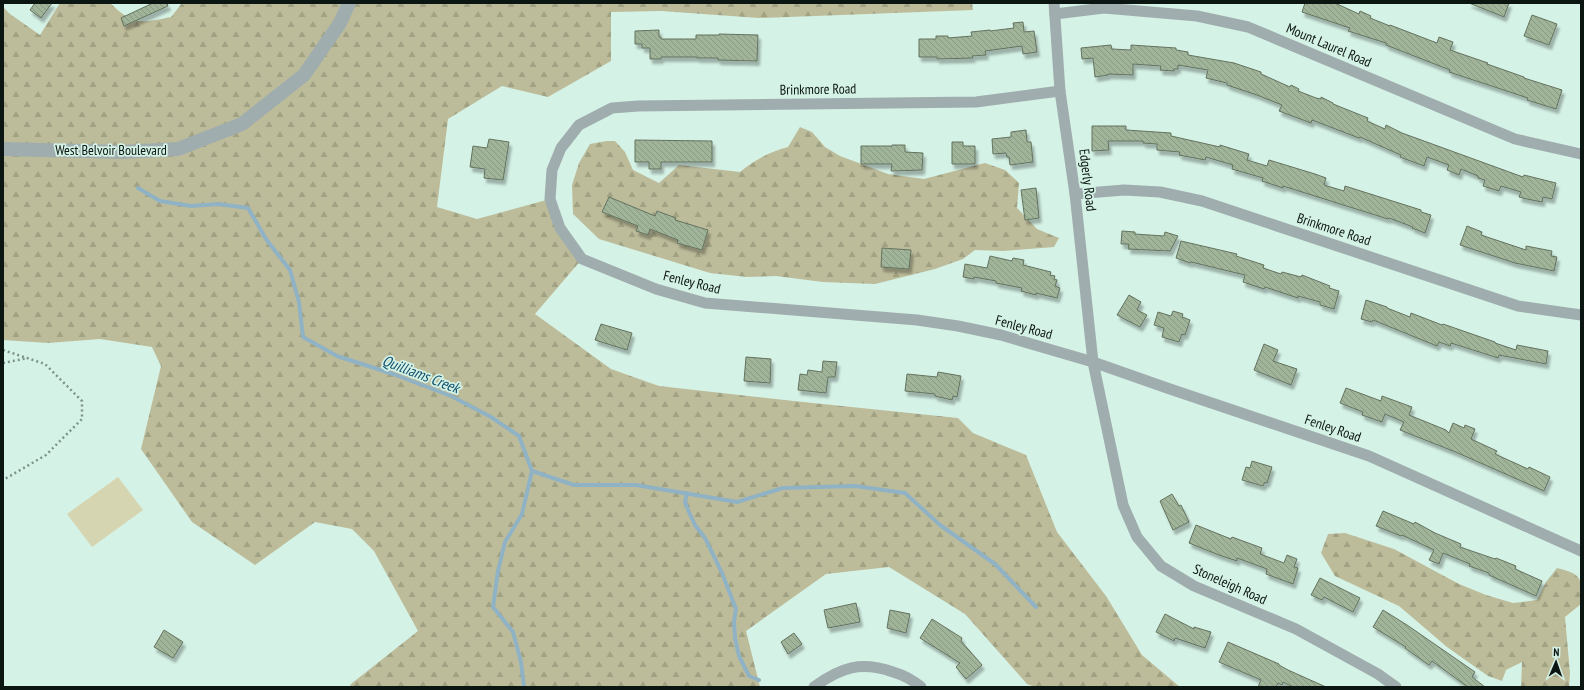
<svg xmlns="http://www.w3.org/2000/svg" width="1584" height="690" font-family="'PT Sans Narrow',sans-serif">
	<defs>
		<pattern id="forest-firs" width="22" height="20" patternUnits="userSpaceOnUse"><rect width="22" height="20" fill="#bdbc9a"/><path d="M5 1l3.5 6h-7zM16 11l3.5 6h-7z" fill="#a1a184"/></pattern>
		<pattern id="building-back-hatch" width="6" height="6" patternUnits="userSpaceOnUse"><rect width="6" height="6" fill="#9fb498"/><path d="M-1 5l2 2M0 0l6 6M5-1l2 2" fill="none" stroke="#889a82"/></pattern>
		<filter id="shadow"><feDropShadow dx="2.5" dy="4.5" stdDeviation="1" flood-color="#0004"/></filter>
	</defs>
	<rect width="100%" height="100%" fill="#d5f2e6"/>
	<g fill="url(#forest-firs)">
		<path d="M 60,3 L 110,3 C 134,26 140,23 171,17 L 182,3 L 972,3 L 973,10 L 759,18 L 661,11 L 611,12 L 611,61 L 548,97 L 502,86 L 448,119 L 437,207 L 477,219 L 550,199 L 582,259 L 535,314 L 611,369 L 659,386 L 803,402 L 958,418 L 973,433 L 1026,455 L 1057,532 L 1106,596 L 1142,655 L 1180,687 L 1035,687 L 1027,684 L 965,614 L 889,567 L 826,574 L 746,631 L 760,687 L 349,687 L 351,684 L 418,631 L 374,551 L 352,529 L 315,522 L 255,565 L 192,522 L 141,449 L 161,366 L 152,347 L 100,339 L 48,343 L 3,340 L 3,7 L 10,14 L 40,35 Z"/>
		<path d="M 800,127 L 812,132 L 825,147 L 840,156 L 888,174 L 924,179 L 985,163 L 1005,170 L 1019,183 L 1017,208 L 1037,229 L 1059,238 L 1054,247 L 1003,251 L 975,250 L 963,259 L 935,269 L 875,284 L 823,282 L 776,276 L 747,277 L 710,273 L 599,239 L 573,214 L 572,185 L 579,163 L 590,144 L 607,141 L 615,141 L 625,152 L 633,170 L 659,183 L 679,165 L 740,172 C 755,160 769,152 788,147 Z"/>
		<path d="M 1345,533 L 1394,549 L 1459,584 L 1486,595 L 1513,603 L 1537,600 L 1546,582 L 1557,568 C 1584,575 1581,578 1581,604 L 1565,617 L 1570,673 L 1569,687 L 1521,687 L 1522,662 L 1506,670 L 1502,681 L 1488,676 L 1447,647 L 1399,606 L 1335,576 L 1321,553 L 1328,534 Z"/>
	</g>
	<polygon fill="#d6d5b2" points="118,477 143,510 92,547 67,514"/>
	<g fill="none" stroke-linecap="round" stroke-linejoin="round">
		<g stroke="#90b2c5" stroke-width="4">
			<polyline points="138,188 160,201 191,206 218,204 248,208 266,239 290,270 299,302 303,337 337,356 393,374 451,396 491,417 519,436 532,471 522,514 505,542 498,571 493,607 513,632 521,662 524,687"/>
			<polyline points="532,471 574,485 636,485 737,502 783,488 855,486 905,493 940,525 995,564 1036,607"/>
			<polyline points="687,493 685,502 689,512 695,525 705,538 722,573 736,609 734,621 735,638 739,656 749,676 759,680"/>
		</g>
	</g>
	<g fill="url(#building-back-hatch)" stroke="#64725f" filter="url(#shadow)">
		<polygon points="35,3 52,3 41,18 30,10"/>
		<polygon points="153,3 167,3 168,6 124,26 121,18"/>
		<polygon points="1305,3 1335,3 1359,14 1360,11 1371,16 1370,18 1390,26 1390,25 1437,43 1439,37 1453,42 1450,50 1488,63 1487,64 1524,77 1524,78 1562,90 1556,109 1527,100 1528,98 1449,72 1450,70 1386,45 1386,43 1348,31 1350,28 1302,12"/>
		<polygon points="1469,3 1509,3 1504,17"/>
		<polygon points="1532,15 1557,24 1549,45 1524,36"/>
		<polygon points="1023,22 1024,32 1034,31 1037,52 1023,54 1022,46 985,51 986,55 972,56 973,58 937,59 937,57 919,57 919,39 936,39 936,36 948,36 948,38 972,36 971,32 990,30 990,31 1014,28 1013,23"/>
		<polygon points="659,30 659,37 661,37 661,39 696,39 696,35 719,35 719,34 758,35 757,61 718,60 718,58 697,58 697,57 661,57 661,59 650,59 650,48 642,48 642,44 635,44 635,31"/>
		<polygon points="1111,45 1112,49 1131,50 1131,45 1176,48 1176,50 1188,52 1188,55 1234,63 1261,72 1261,74 1290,87 1291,85 1299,89 1298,91 1316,98 1321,99 1321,97 1333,103 1333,104 1368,118 1367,121 1385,129 1386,125 1402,133 1523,177 1524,175 1556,183 1552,199 1543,197 1542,202 1527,199 1519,197 1521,192 1501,186 1499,191 1483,186 1485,180 1478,178 1478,176 1461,169 1459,175 1447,170 1449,165 1427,157 1424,166 1400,157 1401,155 1360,137 1359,138 1312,120 1311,123 1279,111 1282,105 1257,95 1227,85 1227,83 1206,78 1208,70 1178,65 1178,69 1174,69 1174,71 1160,70 1161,66 1133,64 1133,75 1108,74 1108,75 1095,77 1093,58 1082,59 1081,48"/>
		<polygon points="1092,126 1126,126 1126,130 1171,133 1171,136 1220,147 1220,145 1249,154 1247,160 1267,166 1269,160 1315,174 1326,178 1324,185 1344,191 1345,186 1421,210 1421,212 1431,215 1425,233 1412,228 1413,227 1389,218 1388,219 1283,186 1283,188 1262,181 1263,178 1232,169 1233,165 1206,157 1205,160 1179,155 1180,152 1157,150 1157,144 1143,143 1143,141 1108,141 1109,150 1092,151"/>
		<polygon points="1026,130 1027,142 1031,142 1033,162 1010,165 1009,157 1007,157 1006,153 993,154 992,139 1011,137 1011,132"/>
		<polygon points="489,139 509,142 503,180 484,178 485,169 470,167 473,146 487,148"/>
		<polygon points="635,140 712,141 712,162 661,162 661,169 649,169 649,162 635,162"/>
		<polygon points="952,142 963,142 963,146 975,146 975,164 952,164"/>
		<polygon points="892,145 905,145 905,152 923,153 922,170 891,171 892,164 861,164 861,146 892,146"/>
		<polygon points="1036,188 1039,218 1025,220 1021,190"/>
		<polygon points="609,197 655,216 657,211 676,218 675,220 708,230 702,250 677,243 678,240 650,229 648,235 636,231 638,226 602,212"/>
		<polygon points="1467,226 1482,232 1481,235 1526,250 1526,246 1552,251 1551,256 1557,257 1554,271 1515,263 1460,245"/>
		<polygon points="1122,231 1135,232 1135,234 1164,236 1165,232 1178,236 1170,251 1128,249 1129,244 1121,244"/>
		<polygon points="1181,241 1237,254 1236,256 1264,265 1263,268 1281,274 1282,272 1301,277 1302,275 1330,286 1329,288 1339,291 1334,309 1320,305 1320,302 1298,296 1298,298 1265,287 1264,289 1243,282 1245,275 1191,262 1190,263 1176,258"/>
		<polygon points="882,248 911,250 909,269 881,267"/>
		<polygon points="990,256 1012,261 1013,258 1024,260 1023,265 1051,272 1050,275 1055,276 1054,279 1057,280 1055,286 1060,288 1057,298 1036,293 1036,295 1021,291 1022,288 996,283 996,281 974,277 974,279 963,277 965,264 987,268"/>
		<polygon points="1129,295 1141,302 1137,310 1147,315 1140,327 1117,315"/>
		<polygon points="1366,300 1387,307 1387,308 1410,317 1411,313 1442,325 1443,324 1495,342 1495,343 1516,350 1517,345 1548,351 1546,364 1499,355 1498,358 1451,343 1450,346 1439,342 1437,346 1373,320 1372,322 1361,319"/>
		<polygon points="1173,311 1183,314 1182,317 1190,320 1185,335 1182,334 1179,342 1162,337 1164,328 1154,325 1158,312 1171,316"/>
		<polygon points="601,324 632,333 627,350 595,340"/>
		<polygon points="1264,344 1278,350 1273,361 1297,369 1291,385 1254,370"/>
		<polygon points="746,357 771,359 770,383 744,381"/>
		<polygon points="823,361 837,362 835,377 828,377 826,393 798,390 800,374 807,375 808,370 822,372"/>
		<polygon points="938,372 961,376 957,397 953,396 952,400 935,396 935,394 905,391 907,374 937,377"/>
		<polygon points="1346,388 1381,401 1382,396 1412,407 1409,415 1446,430 1449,433 1453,423 1464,428 1465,425 1475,429 1471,439 1497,451 1495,454 1528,469 1529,467 1550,477 1544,491 1458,453 1400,430 1404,422 1385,414 1382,422 1362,415 1363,412 1340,403"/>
		<polygon points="1252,461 1272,467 1267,483 1265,482 1263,486 1242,480 1246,467 1250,468"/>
		<polygon points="1172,494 1179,506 1181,505 1189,522 1173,530 1160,501"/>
		<polygon points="1383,511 1414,524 1415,522 1435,533 1461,544 1460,547 1495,559 1496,558 1516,566 1515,569 1542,581 1536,596 1489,575 1489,573 1469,566 1470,564 1443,553 1439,564 1429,560 1434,550 1402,535 1401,536 1376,526"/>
		<polygon points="1196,525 1231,539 1232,537 1262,548 1260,554 1284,563 1287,555 1297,559 1294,567 1298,568 1293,584 1266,574 1267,569 1237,558 1237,561 1219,555 1189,543"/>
		<polygon points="1320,578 1360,598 1353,612 1324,597 1322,600 1311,595"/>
		<polygon points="856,603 860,622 828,628 824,610"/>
		<polygon points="890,610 910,614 906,633 887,628"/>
		<polygon points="1383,610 1407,625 1475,672 1472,677 1485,687 1468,687 1432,661 1429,665 1405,648 1406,647 1373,627"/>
		<polygon points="1165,614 1194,629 1194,627 1211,632 1205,648 1175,638 1174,641 1156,632"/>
		<polygon points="932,619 962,638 961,641 982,665 966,679 956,667 960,663 920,638"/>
		<polygon points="164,630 183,642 173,658 154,647"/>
		<polygon points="794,633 802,644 788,654 781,642"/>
		<polygon points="1228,642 1279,664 1279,665 1288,670 1326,687 1293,687 1283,682 1282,685 1278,683 1276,687 1258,687 1261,680 1219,662"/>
	</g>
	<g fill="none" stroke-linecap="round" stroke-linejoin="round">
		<g stroke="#7d9289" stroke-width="2.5" stroke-dasharray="2 3" stroke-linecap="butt">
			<polyline points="3,350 45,364 82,401 82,419 46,455 3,480"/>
			<polyline points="3,363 28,358"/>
		</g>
		<g stroke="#a0adae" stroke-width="11">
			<polyline points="1054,3 1060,91 1075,194 1093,362 1123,505 1137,537 1161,566 1194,586 1296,629 1378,674 1396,687"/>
			<polyline points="1055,14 1104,8 1197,16 1248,27 1515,139 1581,154"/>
			<polyline points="1060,91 976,102 638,106 612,108 579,125 561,148 552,170 550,199 560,228 582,259 656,289 705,303 917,320 958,326 1001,335 1093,362 1167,388 1369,456 1581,551"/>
			<polyline points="1075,194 1124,190 1160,192 1202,201 1518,306 1581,315"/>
			<path d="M 814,687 C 841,667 861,661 893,672 C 903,675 913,680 921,687"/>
		</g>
		<polyline stroke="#a0adae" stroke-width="14" points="3,149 122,152 178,149 242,124 304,75 340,23 349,3"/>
	</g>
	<g text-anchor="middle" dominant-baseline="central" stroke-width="3.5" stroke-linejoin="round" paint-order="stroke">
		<g font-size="14" fill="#0b1511" stroke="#d5f2e6">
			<text transform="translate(1329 45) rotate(23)">Mount Laurel Road</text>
			<text transform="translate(818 89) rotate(-1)">Brinkmore Road</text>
			<text x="111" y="150">West Belvoir Boulevard</text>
			<text transform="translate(1088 180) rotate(83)">Edgerly Road</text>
			<text transform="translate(1334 229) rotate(18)">Brinkmore Road</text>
			<text transform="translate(692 282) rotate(14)">Fenley Road</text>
			<text transform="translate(1024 327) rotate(15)">Fenley Road</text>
			<text transform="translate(1333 428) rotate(19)">Fenley Road</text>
			<text transform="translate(1230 584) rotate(24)">Stoneleigh Road</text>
		</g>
		<g font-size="15" font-style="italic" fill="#11516d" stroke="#d5f2e6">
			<text transform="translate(421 374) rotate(21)">Quilliams Creek</text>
		</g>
	</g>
	<rect width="1584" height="690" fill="none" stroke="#0b1511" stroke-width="8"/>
	<g transform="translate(1556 662) rotate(2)" stroke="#d5f2e6" stroke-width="3" paint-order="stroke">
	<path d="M0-3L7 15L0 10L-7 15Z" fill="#0b1511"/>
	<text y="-6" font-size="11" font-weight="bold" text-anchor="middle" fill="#0b1511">N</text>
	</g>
</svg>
